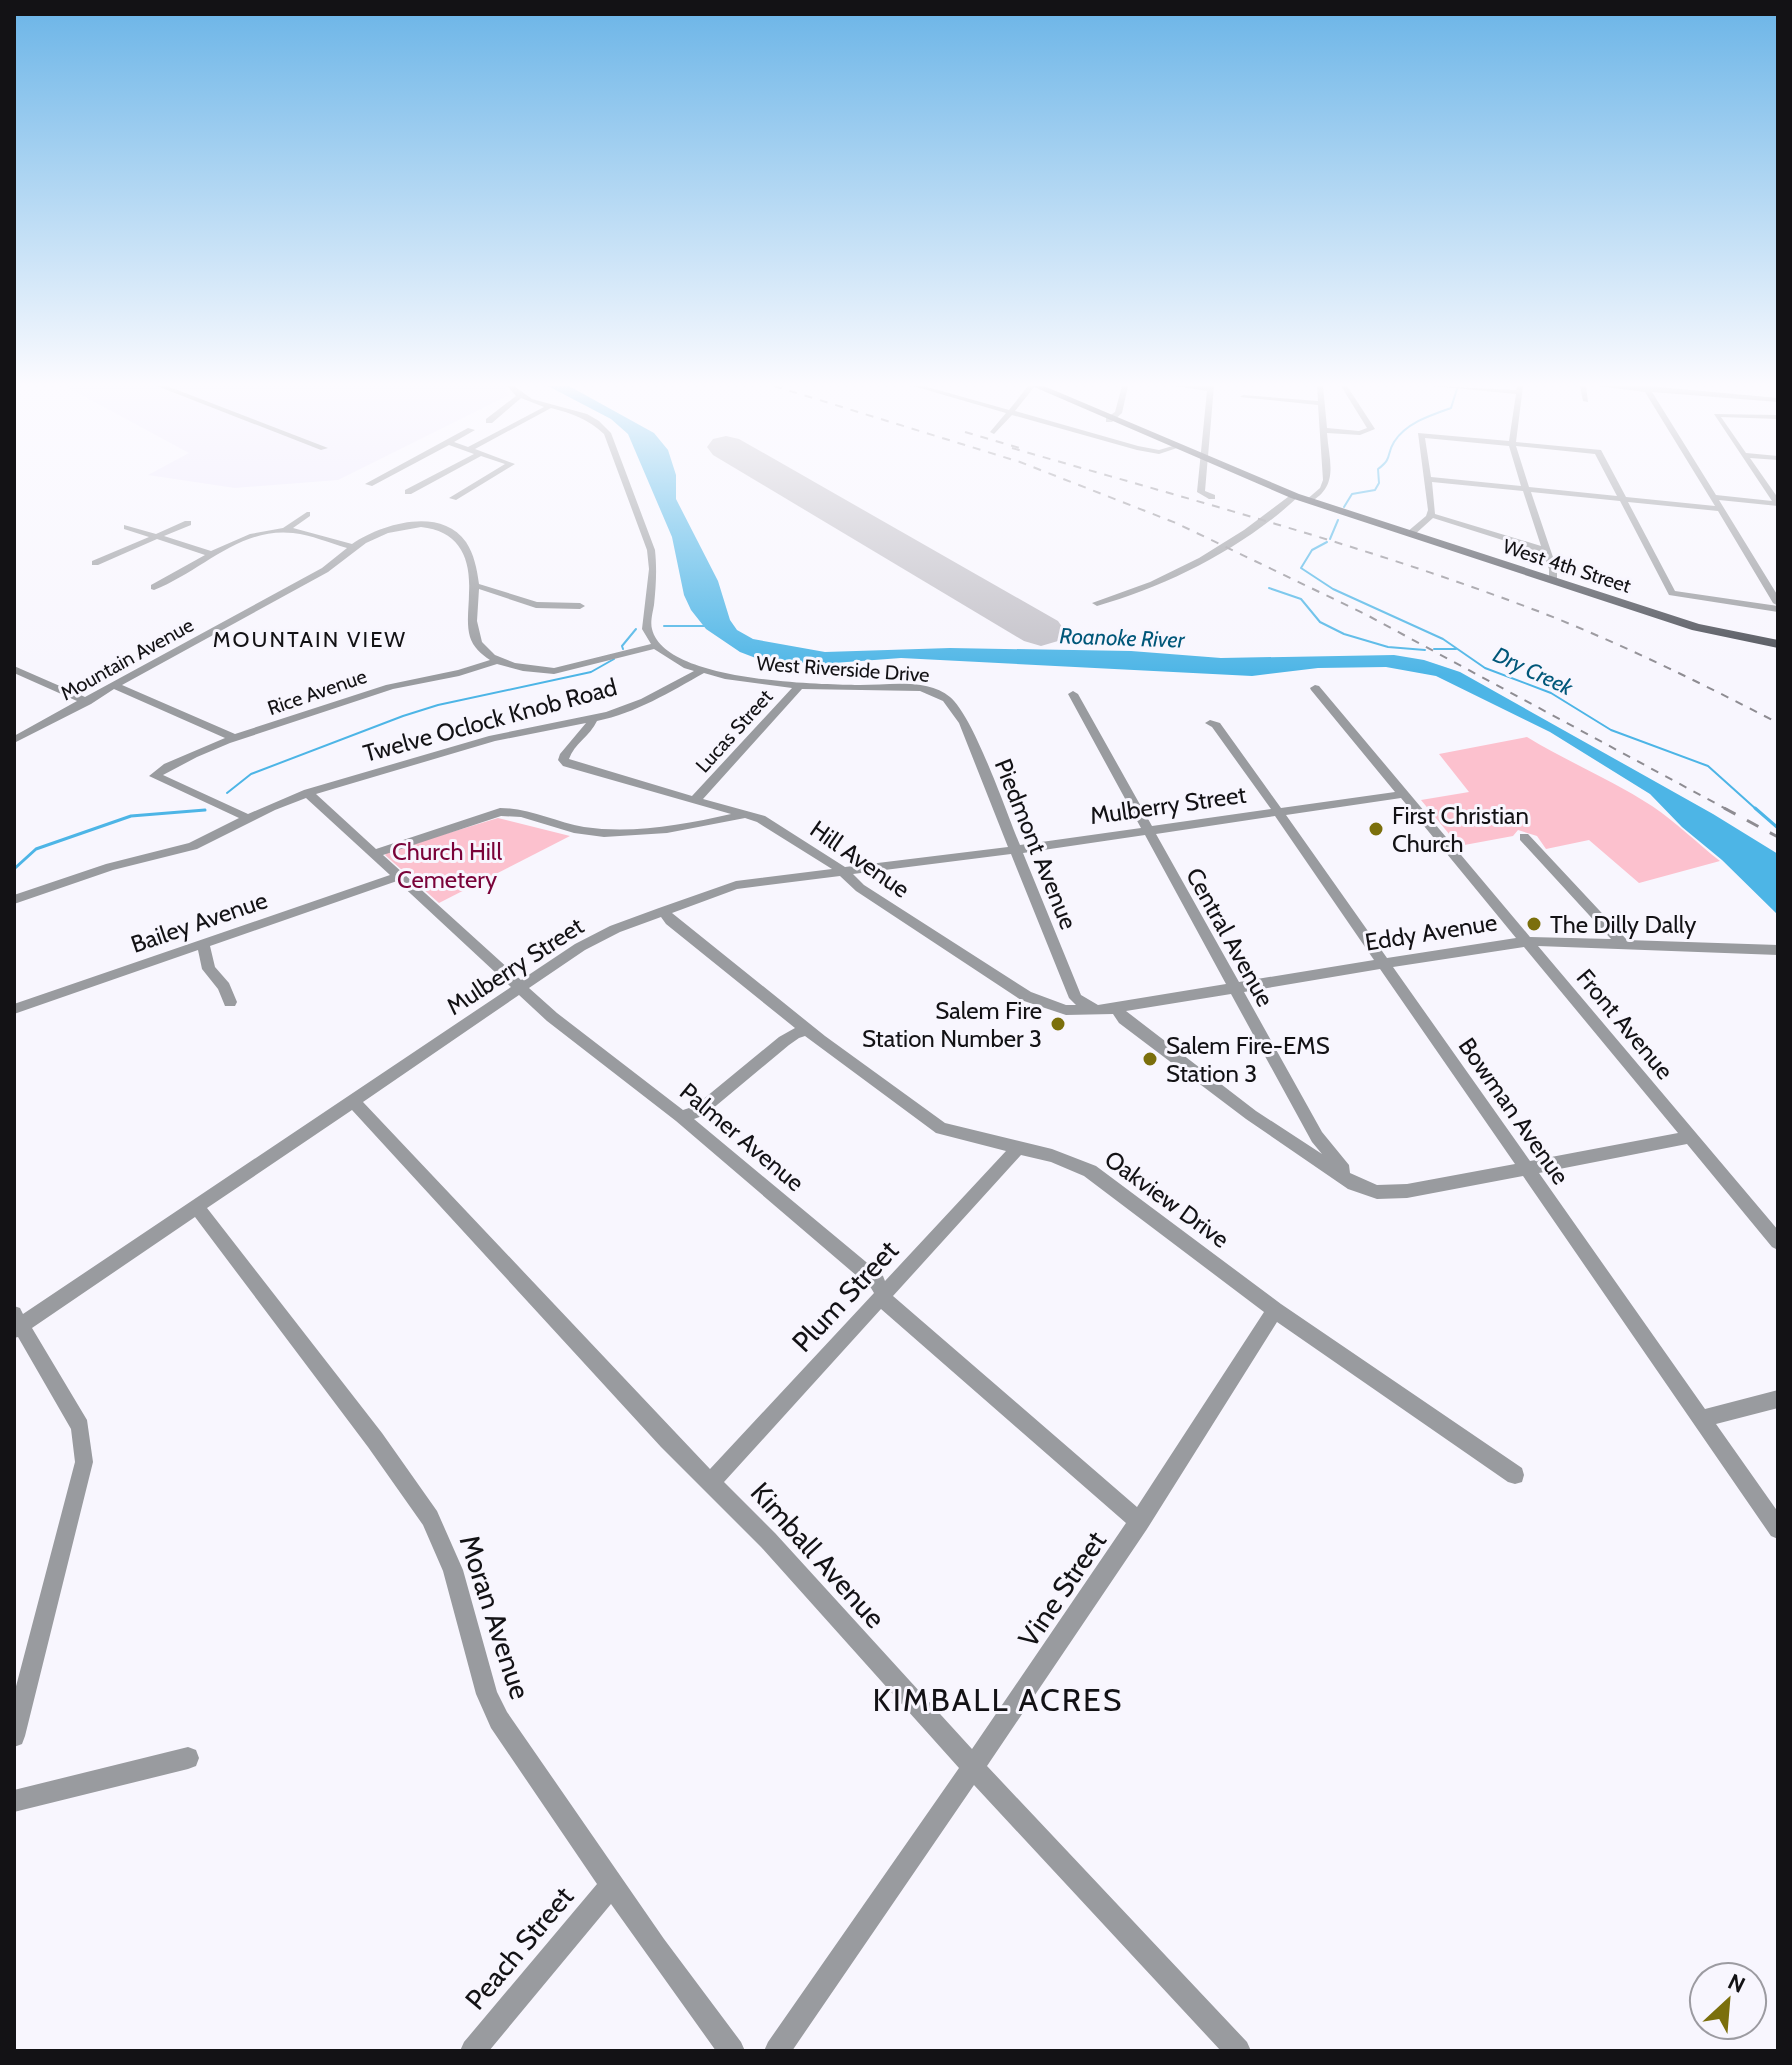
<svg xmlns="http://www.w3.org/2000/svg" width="1792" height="2065" font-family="Cabin,sans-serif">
	<rect width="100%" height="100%" fill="#f8f6fe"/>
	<polygon fill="#eee9fc" points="65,386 503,386 509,395 338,480 235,488 148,475 189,453"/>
	<g fill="#fcc1ce">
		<path d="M 1527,737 C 1568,762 1612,780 1652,806 C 1676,822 1698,844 1720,861 L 1639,883 L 1589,840 L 1546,849 L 1537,836 L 1518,830 L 1513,836 L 1459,846 L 1421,800 L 1469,792 L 1439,754 Z"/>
		<polygon points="498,818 570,836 439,903 385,855 389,851"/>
	</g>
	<polygon fill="#4db5e6" points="548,386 569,386 654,433 668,450 676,475 676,499 718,581 730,620 737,630 753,639 825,652 950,648 1131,651 1221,658 1394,655 1424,660 1460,672 1713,814 1778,854 1778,915 1722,860 1682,827 1650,794 1550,732 1436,676 1386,667 1318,668 1252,676 901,658 820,664 761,660 740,652 706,629 691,610 684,595 672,537 628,434 611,419"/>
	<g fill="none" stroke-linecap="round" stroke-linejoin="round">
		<g stroke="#4db5e6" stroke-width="2">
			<path d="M 1344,507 L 1352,494 L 1375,490 L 1379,483 L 1378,469 C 1393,458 1386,455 1394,442 C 1406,423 1431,415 1451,408 L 1457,389"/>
			<polyline points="1330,539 1338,520"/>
			<polyline points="1327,542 1312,550 1301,568 1333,589 1443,639 1485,668 1551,693 1611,730 1708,766 1757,810"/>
			<polyline points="1269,588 1301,599 1320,622 1344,634 1388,647 1425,650"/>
			<polyline points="664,626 708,626"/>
			<polyline points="623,649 622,646 636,629"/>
			<polyline points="1434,649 1456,649"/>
			<polyline points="227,793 251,774 403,716 438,705 591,672 614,659"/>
		</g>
		<g stroke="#4db5e6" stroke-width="3">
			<polyline points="1755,808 1778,828"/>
			<polyline points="14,869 36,849 131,816 205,810"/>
		</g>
		<polygon fill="#c3c1c8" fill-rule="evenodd" points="726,436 739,439 1058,621 1065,631 1058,641 1041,646 1024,641 713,455 707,447 713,439"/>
		<g fill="#999b9f" fill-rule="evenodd">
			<polygon points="157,386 167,386 328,448 321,450"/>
			<path d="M 507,386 L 514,386 L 532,399 L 587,414 L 599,421 L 611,433 L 655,550 C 657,569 656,586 654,605 C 653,611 650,622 652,629 C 664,681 812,684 855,685 C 884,686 926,677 950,697 C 974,717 1006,812 1020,845 L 1141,828 L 1068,694 L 1073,691 L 1078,694 L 1152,826 L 1271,809 L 1212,727 L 1205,723 L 1210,720 L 1220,723 L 1281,808 L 1395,792 L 1311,690 L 1310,688 L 1315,685 L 1319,686 L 1530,937 L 1611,939 L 1520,840 L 1520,834 L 1528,834 L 1627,940 L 1778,945 L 1778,955 L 1538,946 L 1778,1230 L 1778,1250 L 1772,1247 L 1687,1144 L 1539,1173 L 1705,1409 L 1778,1390 L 1778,1408 L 1716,1424 L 1778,1512 L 1778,1539 L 1771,1536 L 1523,1176 L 1407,1198 L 1377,1199 L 1348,1189 L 1246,1119 L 1119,1023 L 1113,1014 L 1066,1015 L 1021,1000 L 856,891 L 840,876 L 737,889 L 672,913 L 825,1036 L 945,1123 L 1052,1149 L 1096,1166 L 1281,1304 L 1522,1468 L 1524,1475 L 1522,1482 L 1515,1484 L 1508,1482 L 1277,1322 L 1147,1529 L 987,1766 L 1247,2042 L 1251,2051 L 1221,2051 L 974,1785 L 792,2051 L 764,2051 L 768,2042 L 959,1768 L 761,1547 L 661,1447 L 352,1110 L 207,1208 L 382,1433 L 437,1511 L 463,1570 L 497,1692 L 507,1712 L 664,1939 L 741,2042 L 745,2051 L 716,2051 L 611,1904 L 489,2051 L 460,2051 L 464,2042 L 597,1884 L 491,1728 L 476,1694 L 443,1571 L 423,1525 L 368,1447 L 195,1217 L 32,1328 L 87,1420 L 93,1462 L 25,1736 L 22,1744 L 14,1747 L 14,1694 L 75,1462 L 71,1429 L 18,1337 L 14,1338 L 14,1306 L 20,1308 L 23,1314 L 511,987 L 397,881 L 210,946 L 215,967 L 229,983 L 237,1002 L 235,1006 L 225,1006 L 218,989 L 202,969 L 198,950 L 14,1014 L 14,1004 L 390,875 L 306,798 L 275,810 L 197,849 L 113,870 L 14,904 L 14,895 L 106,864 L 189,843 L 239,818 L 149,776 L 164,764 L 225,738 L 114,689 L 91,704 L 14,743 L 14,736 L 77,701 L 14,673 L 14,666 L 85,697 L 322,568 L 347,548 C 329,543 312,535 293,533 C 239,527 201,572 154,590 L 151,589 L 151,585 L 205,555 L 157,539 L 98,565 L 92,565 L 92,561 L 149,537 L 124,529 L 124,525 L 156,534 L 185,521 L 191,521 L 191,525 L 164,536 L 211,551 L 250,534 L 283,528 L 307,512 L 310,512 L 310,516 L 293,528 L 352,544 C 382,524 440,506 466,542 C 474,554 477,569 479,584 L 537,602 L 580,603 L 585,606 L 580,609 L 536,608 L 479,589 L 477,621 L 482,642 L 495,655 L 515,663 L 554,668 L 651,644 L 642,629 L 649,569 L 647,550 L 604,434 C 588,419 571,413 551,408 L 475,449 L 515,464 L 456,500 L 449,498 L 505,464 L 481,456 L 411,494 L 405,494 L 405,490 L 474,454 L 449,445 L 372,486 L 365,484 L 468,428 L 475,430 L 454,442 L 468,447 L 544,407 L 521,398 L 492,423 L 486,423 L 486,419 L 516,396 ZM 421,527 C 459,531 471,557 469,593 C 469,607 466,623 470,637 C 473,647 481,654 490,660 L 458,670 L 386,685 L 235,734 L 122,685 L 328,572 L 366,543 L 388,533 ZM 654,649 L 684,668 L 694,671 L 641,699 L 606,712 L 489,736 L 304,790 L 248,814 L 163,775 L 197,757 L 230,743 L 393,689 L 459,676 L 497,664 L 523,671 L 554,674 ZM 704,673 L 725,679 L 792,688 L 692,796 L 569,759 C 574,744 590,736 597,721 C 636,713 670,692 704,673 ZM 802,689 L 920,691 L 943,701 L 959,723 L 1008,847 L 845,867 L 765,816 L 703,799 ZM 586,723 L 560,754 L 558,760 L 563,766 L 731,814 C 683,825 632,834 584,827 C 555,822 530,808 500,808 L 376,849 L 316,794 L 495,741 ZM 1401,798 L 1516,938 L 1387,958 L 1286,815 ZM 501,816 L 521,817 L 574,833 L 604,837 L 667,833 L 745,818 L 757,822 L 832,869 L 736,881 L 659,908 L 610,926 L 575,944 L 521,980 L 383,855 ZM 1275,816 L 1374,960 L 1239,982 L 1156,834 ZM 1145,835 L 1226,984 L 1098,1005 L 1081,995 L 1023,853 ZM 1011,854 L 1069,998 L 1076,1005 L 1066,1005 L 1031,992 L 864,885 L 853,874 ZM 661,917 L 666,924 L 795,1028 L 779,1037 L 695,1106 L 683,1110 L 557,1013 L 529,988 L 585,950 L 620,932 ZM 1524,947 L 1678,1133 L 1530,1161 L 1393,967 ZM 1380,969 L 1515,1164 L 1407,1184 L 1377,1185 L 1350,1173 L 1349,1165 L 1322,1132 L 1244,992 ZM 1231,994 L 1312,1142 L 1322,1154 L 1256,1111 L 1126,1011 ZM 519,995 L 547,1021 L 676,1121 L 871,1288 L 874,1293 L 710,1469 L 363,1102 ZM 805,1036 L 936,1133 L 1006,1151 L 885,1281 L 883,1276 L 694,1119 L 705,1115 L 789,1045 L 799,1038 ZM 1021,1155 L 1051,1162 L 1084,1176 L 1264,1312 L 1137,1507 L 893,1296 ZM 881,1309 L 1126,1523 L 972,1749 L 775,1533 L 724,1482 Z"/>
			<polygon points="913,386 924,386 1009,410 1028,386 1035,386 1015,411 1138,446 1159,450 1176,445 1180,447 1159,454 1137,450 1012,415 994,434 990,432 1006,413"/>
			<polygon points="1122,386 1128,386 1122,413 1112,422 1106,422 1106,418 1115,412"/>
			<polygon points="1175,386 1214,386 1205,491 1215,495 1215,499 1209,499 1197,492 1207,391"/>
			<path d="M 1317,386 L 1323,386 L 1327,428 L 1359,431 L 1367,428 L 1341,386 L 1347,386 L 1375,429 L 1360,435 L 1327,433 C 1329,462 1340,486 1309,503 L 1305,501 L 1320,488 L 1323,480 L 1318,405 L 1240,397 L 1243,395 L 1318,401 Z"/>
			<path d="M 1433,386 L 1516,390 L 1517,386 L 1523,386 L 1516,442 L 1601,450 L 1626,497 L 1715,506 L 1645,392 L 1597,386 L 1648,386 L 1778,398 L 1778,402 L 1652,392 L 1716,495 L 1772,501 L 1714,414 L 1778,415 L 1778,419 L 1721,417 L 1746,453 L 1778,456 L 1778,460 L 1750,458 L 1778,498 L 1778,506 L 1719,500 L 1778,596 L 1778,606 L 1773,603 L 1718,511 L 1628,502 L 1675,591 L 1778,606 L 1778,612 L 1669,595 L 1620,501 L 1531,492 L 1557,569 L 1557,581 L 1553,584 L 1549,581 L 1549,569 L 1543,553 L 1433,518 L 1413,536 L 1407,536 L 1407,532 L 1426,516 L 1428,510 L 1418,433 L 1509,441 L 1516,394 ZM 1425,438 L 1509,446 L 1521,486 L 1431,477 ZM 1516,446 L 1595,454 L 1617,496 L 1529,487 ZM 1432,482 L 1523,491 L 1541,546 L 1435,514 Z"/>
			<polygon points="1580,386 1586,386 1588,402 1583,401"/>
			<path d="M 1292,494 L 1299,496 C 1245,547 1168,586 1097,606 L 1092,603 L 1150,582 L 1199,558 L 1244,530 Z"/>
			<polygon points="188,1747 196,1750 199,1758 196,1766 188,1769 14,1812 14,1790"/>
		</g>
		<polygon fill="#4d5058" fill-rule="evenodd" points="1032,386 1044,386 1299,494 1699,624 1778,640 1778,648 1692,630 1291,498"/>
		<g stroke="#8e8c92" stroke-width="2" stroke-dasharray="8 8" stroke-linecap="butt">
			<polyline points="774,386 1020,462 1176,523 1365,614 1728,810"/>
			<polyline points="965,432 1023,449"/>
			<path d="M 1012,448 C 1187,499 1364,545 1535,610 C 1618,642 1699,682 1778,723"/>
		</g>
		<polyline stroke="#8e8c92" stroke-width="3" stroke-dasharray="13 13" stroke-linecap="butt" points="1724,808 1778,837"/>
	</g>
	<linearGradient id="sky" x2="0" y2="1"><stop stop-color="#6ab4e7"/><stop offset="0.57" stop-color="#fcfbff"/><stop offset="1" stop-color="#fcfbff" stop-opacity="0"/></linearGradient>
	<rect width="1792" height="675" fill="url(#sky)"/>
	<g fill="#7b6f0c" stroke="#f8f6fe" stroke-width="3">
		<circle cx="1376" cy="829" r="8"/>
		<circle cx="1534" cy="924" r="8"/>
		<circle cx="1058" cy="1024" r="8"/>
		<circle cx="1150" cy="1059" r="8"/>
	</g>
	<g text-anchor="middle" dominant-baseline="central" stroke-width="6" stroke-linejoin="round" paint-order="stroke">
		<g font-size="20" fill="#131215" stroke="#f8f6fe">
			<text transform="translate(1567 566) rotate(18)">West 4th Street</text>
			<text transform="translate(127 659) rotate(-29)">Mountain Avenue</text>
			<text transform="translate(843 669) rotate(4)">West Riverside Drive</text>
			<text transform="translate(317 692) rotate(-19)">Rice Avenue</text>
			<text transform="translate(734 731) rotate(-48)">Lucas Street</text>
		</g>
		<g font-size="22" font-style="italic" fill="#005779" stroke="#f8f6fe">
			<text transform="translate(1122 638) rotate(2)">Roanoke River</text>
			<text transform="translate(1533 671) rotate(25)">Dry Creek</text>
		</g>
		<g font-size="22" letter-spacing="2" fill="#131215" stroke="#f8f6fe">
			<text x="310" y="639">MOUNTAIN VIEW</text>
		</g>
		<g font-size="24" fill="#131215" stroke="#f8f6fe">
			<text transform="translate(490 720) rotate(-15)">Twelve Oclock Knob Road</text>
			<text transform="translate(1168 805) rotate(-8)">Mulberry Street</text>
			<text transform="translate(1036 844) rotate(68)">Piedmont Avenue</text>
			<text transform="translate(860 859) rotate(35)">Hill Avenue</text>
			<text transform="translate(199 922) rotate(-19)">Bailey Avenue</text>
			<text transform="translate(1431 932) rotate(-9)">Eddy Avenue</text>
			<text transform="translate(1230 937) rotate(61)">Central Avenue</text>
			<text transform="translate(515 966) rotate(-33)">Mulberry Street</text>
			<text transform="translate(1625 1024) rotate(50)">Front Avenue</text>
			<text transform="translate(1514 1111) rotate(55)">Bowman Avenue</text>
			<text transform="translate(742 1137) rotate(40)">Palmer Avenue</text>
			<text transform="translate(1167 1199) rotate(36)">Oakview Drive</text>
		</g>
		<g font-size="24" fill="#131215" stroke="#f8f6fe" text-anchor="start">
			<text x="1392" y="815">First Christian<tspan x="1392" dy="28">Church</tspan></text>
			<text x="1550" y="924">The Dilly Dally</text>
			<text x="1042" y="1010" text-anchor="end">Salem Fire<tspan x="1042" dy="28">Station Number 3</tspan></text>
			<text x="1166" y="1045">Salem Fire-EMS<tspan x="1166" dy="28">Station 3</tspan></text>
		</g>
		<g font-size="24" fill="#7a0339" stroke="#f8f6fe">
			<text x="447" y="851">Church Hill<tspan x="447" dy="28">Cemetery</tspan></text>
		</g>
		<g font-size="28" fill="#131215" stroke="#f8f6fe">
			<text transform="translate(845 1296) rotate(-47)">Plum Street</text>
			<text transform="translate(818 1555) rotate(48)">Kimball Avenue</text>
			<text transform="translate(1062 1589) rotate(-56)">Vine Street</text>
			<text transform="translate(495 1617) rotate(72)">Moran Avenue</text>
			<text transform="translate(519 1948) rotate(-50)">Peach Street</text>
		</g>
		<g font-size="32" letter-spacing="2" fill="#131215" stroke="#f8f6fe">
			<text x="998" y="1699">KIMBALL ACRES</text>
		</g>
	</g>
	<rect width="1792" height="2065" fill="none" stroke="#131215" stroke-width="32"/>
	<g transform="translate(1728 2001) rotate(26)"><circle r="38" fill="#f8f6fe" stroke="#9c9ba1" stroke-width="2"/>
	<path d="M0-6L14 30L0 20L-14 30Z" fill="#7b6f0c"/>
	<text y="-12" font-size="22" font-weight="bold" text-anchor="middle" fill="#131215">N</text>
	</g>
</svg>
